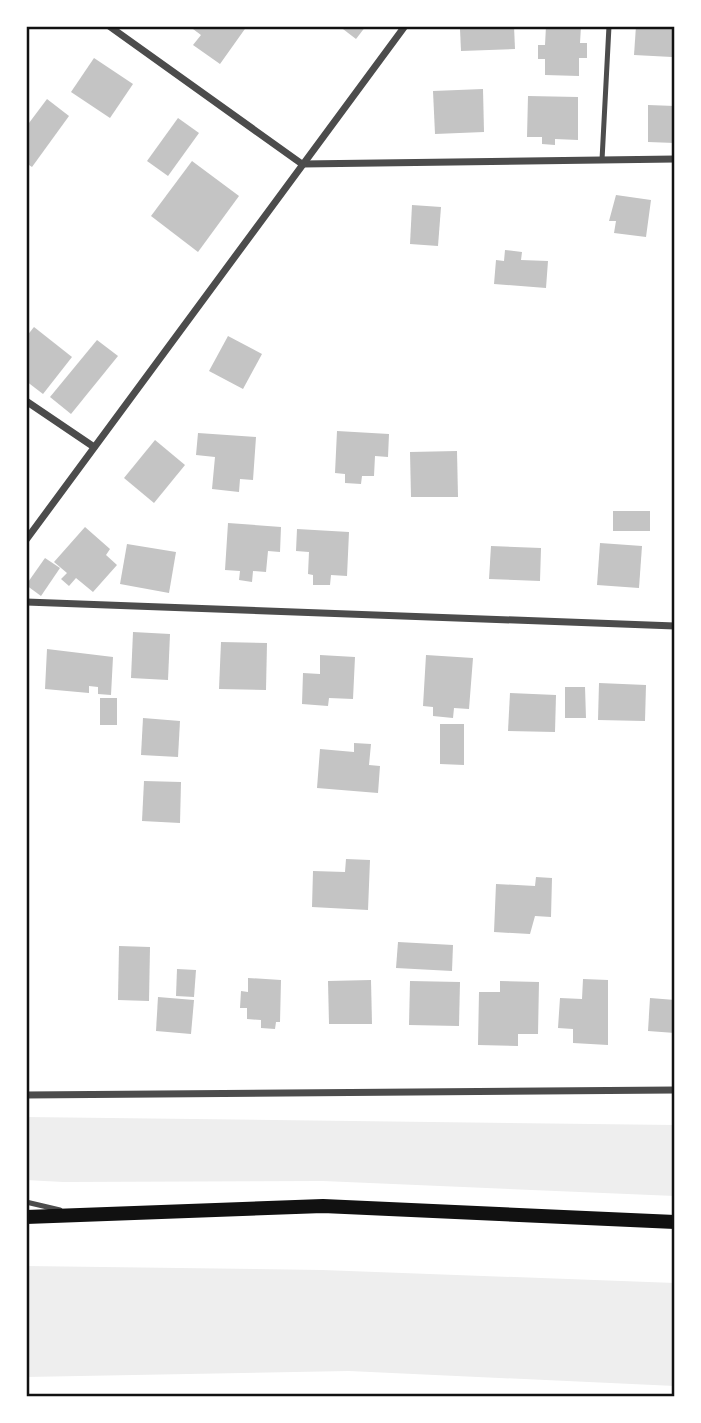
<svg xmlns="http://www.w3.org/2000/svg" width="701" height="1423" font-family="Lato,sans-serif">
	<rect width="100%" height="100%" fill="#fff"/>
	<g fill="#eee">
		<polygon points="26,1117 675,1125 675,1196 323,1181 63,1182 26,1180"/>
		<polygon points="26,1266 322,1270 675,1283 675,1386 349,1371 26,1377"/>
	</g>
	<g fill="#c4c4c4">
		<polygon points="189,26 247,26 220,64 193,45 201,35"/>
		<polygon points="339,26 366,26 356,39"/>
		<polygon points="466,26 514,26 515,49 461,51 460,29"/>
		<polygon points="546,26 581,26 580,43 587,43 587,58 579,58 579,76 545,75 545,59 538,59 538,45 545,45"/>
		<polygon points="636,26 674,26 672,57 634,55"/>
		<polygon points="94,58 133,84 110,118 71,92"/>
		<polygon points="483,89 484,132 435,134 433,91"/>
		<polygon points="528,96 578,97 578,140 555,139 555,145 542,144 542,137 527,137"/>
		<polygon points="47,99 69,116 32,167 26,163 26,127"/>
		<polygon points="648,105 675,106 675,143 648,142"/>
		<polygon points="178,118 199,133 168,176 147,161"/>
		<polygon points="192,161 239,196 198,252 151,216"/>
		<polygon points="616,195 651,200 646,237 614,233 616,221 609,221"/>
		<polygon points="412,205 441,207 438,246 410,244"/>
		<polygon points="505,250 522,252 521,260 548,261 546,288 494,284 496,260 504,261"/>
		<polygon points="34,327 72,357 43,394 26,381 26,337"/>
		<polygon points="228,336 262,354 243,389 209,371"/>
		<polygon points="97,340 118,356 71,414 50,397"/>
		<polygon points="337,431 389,434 388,457 375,456 374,476 362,476 361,484 345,483 345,474 335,473"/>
		<polygon points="198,433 256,437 253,480 240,479 239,492 212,489 215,457 196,455"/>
		<polygon points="155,440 185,465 154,503 124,478"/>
		<polygon points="457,451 458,497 411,497 410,452"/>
		<rect x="613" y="511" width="37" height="20"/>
		<polygon points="228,523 281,527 280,552 268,551 266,572 253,571 252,582 239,580 240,571 225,570"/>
		<polygon points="85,527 110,549 106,555 117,565 93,592 76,578 69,586 61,579 67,573 54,562"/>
		<polygon points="297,529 349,532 347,576 331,575 330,585 313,585 313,575 308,574 309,552 296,551"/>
		<polygon points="600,543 642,546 639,588 597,585"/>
		<polygon points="127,544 176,552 169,593 120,584"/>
		<polygon points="491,546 541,548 540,581 489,579"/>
		<polygon points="45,558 60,568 41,596 26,585"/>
		<polygon points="133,632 170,634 168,680 131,678"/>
		<polygon points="221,642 267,643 266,690 219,689"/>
		<polygon points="47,649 113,657 111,695 98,694 98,687 89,686 89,693 45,689"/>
		<polygon points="320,655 355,657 353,699 329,698 328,706 302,704 303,673 320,674"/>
		<polygon points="426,655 473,658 469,709 454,708 453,718 433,716 433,707 423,706"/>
		<polygon points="599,683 646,685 645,721 598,720"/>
		<polygon points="565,687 585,687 586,718 565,718"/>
		<polygon points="510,693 556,695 555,732 508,731"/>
		<rect x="100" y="698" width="17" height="27"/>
		<polygon points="143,718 180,721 178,757 141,755"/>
		<polygon points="440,724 464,724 464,765 440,764"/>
		<polygon points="354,743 371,744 369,765 380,766 378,793 317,788 320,749 354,752"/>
		<polygon points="144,781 181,782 180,823 142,821"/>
		<polygon points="346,859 370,860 368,910 312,907 313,871 345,872"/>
		<polygon points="536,877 552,878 551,917 535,916 530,934 494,932 496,884 535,886"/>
		<polygon points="398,942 453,945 452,971 396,968"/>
		<polygon points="119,946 150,947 149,1001 118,1000"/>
		<polygon points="177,969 196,970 194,997 176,996"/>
		<polygon points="248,978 281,980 280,1022 276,1022 275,1029 261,1028 261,1020 247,1019 247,1008 240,1008 241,991 248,992"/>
		<polygon points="583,979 608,980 608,1045 573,1043 573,1029 558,1028 560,998 582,999"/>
		<polygon points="371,980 372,1024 329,1024 328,981"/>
		<polygon points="410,981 460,982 459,1026 409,1025"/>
		<polygon points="500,981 539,982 538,1034 518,1034 518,1046 478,1045 479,992 500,992"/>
		<polygon points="158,997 194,1000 191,1034 156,1031"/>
		<polygon points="650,998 675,1000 675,1033 648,1031"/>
	</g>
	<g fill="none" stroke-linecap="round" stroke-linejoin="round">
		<g stroke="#4c4c4c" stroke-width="5">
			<polyline points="602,160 609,26"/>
			<polyline points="26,1202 60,1210"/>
		</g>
		<g stroke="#4c4c4c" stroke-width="7">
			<polyline points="109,26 302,164"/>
			<polyline points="302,164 675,159"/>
			<polyline points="26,401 94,447"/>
			<polyline points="26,540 405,26"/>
			<polyline points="26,602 675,626"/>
			<polyline points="26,1095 675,1090"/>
		</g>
		<polyline stroke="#111" stroke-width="14" points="26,1217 323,1206 675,1222"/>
	</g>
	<rect width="701" height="1423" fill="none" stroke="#ffffff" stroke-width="56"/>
	<rect x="28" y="28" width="645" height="1367" fill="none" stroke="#111" stroke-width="2.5"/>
</svg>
